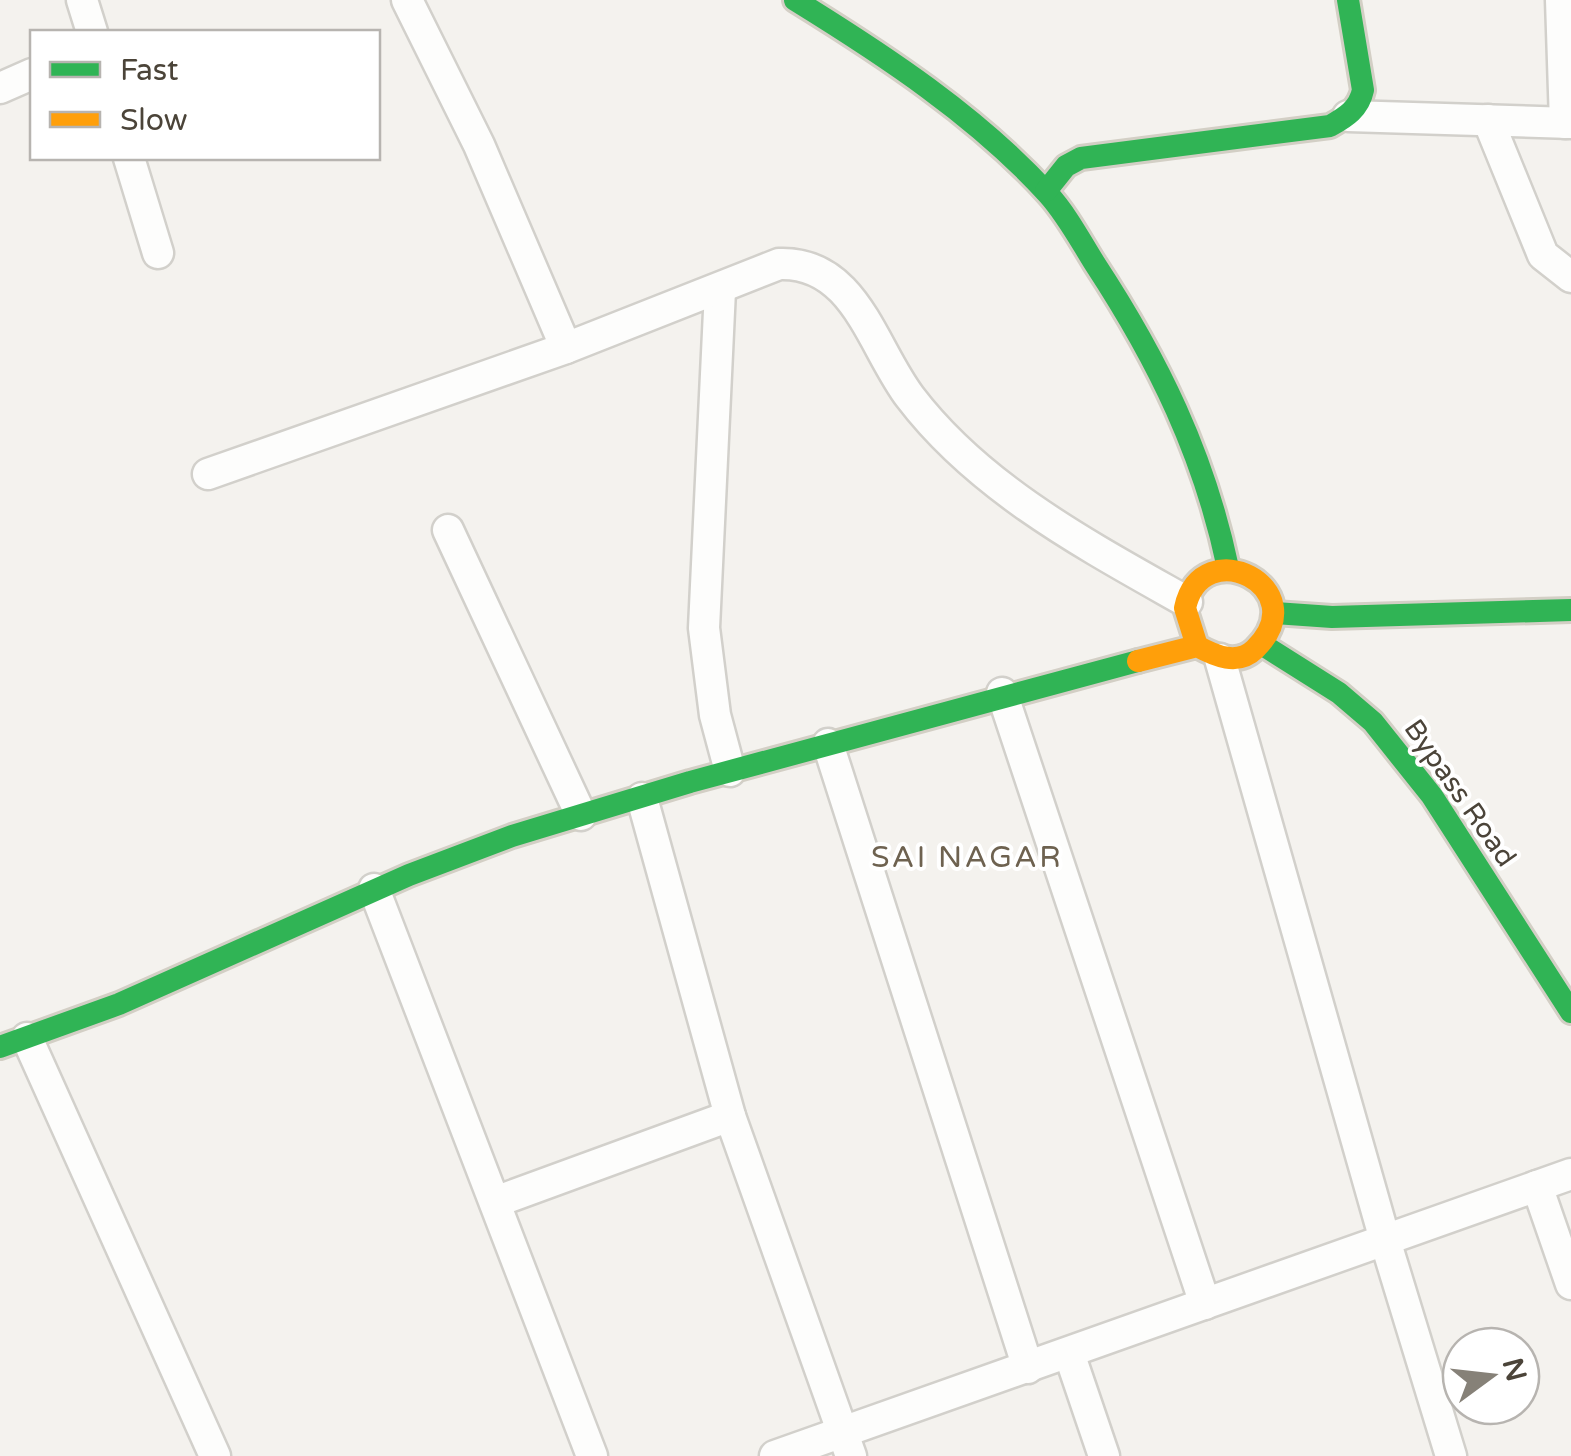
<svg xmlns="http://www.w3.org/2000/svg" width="1571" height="1456" font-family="'Varela Round',sans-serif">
	<rect width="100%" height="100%" fill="#f4f2ee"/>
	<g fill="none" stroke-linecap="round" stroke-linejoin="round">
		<defs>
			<g id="street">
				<polyline points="82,0 92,32"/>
				<polyline points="407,0 479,145 566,348"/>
				<polyline points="1561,0 1565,123"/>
				<polyline points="0,88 32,74"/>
				<polyline points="1348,116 1571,123"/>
				<polyline points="1488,120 1543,255 1571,277"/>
				<polyline points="129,158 158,253"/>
				<polyline points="720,290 704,628 715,715 730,771"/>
				<path d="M 208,474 L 566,348 L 779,264 C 855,261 872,347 910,397 C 980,489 1088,546 1187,602"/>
				<polyline points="448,530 581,815"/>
				<polyline points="1220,659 1385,1240 1451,1456"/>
				<polyline points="1002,693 1205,1304"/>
				<polyline points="828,744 1028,1368"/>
				<polyline points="642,798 730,1116 851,1456"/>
				<polyline points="374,889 592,1456"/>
				<polyline points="27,1038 215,1456"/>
				<polyline points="1537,1186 1571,1284"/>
				<polyline points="495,1202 730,1116"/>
				<polyline points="1069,1353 1104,1456"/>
				<polyline points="775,1456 1571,1174"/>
			</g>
			<g id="fast">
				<path d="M 795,0 C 884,55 977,116 1048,194 C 1067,215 1080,240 1095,264 C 1158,360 1204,454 1228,568"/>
				<path d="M 1046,191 L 1066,166 L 1081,158 L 1330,126 C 1346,117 1359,109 1363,90 L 1348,0"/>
				<polyline points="1275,613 1332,617 1571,610"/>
				<polyline points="1263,645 1339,693 1373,722 1432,796 1571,1012"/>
				<polyline points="0,1047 119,1004 409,875 512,836 690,782 1138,661"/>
			</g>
			<path id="slow" d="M 1138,661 L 1197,646 C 1215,656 1238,666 1255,649 C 1317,588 1202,530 1185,608 L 1197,646"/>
		</defs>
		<use href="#street" stroke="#d2d0cb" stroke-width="35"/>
		<use href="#fast" stroke="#d3cfc5" stroke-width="28"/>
		<use href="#slow" stroke="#d3cfc5" stroke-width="28"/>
		<use href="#street" stroke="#fdfdfc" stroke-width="30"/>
		<use href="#fast" stroke="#30b455" stroke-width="22"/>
		<use href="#slow" stroke="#ff9f0a" stroke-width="22"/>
	</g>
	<g text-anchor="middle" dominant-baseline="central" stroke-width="8" stroke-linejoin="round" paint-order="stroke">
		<g font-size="28" fill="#4b4439" stroke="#fff">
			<text transform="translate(1460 793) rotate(55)">Bypass Road</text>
		</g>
		<g font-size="30" letter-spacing="2.5" fill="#6e6250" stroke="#fff">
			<text x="967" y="857">SAI NAGAR</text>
		</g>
	</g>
	<rect x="30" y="30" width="350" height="130" fill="#ffffff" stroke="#b7b4b0" stroke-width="2.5"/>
	<rect x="50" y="62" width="50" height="15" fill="#30b455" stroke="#b7b4b0" stroke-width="2.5"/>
	<text x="120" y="80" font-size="30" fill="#4b4439">Fast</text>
	<rect x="50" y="112" width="50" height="15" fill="#ff9f0a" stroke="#b7b4b0" stroke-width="2.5"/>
	<text x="120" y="130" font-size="30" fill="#4b4439">Slow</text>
	<g transform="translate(1491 1376) rotate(75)"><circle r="48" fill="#ffffff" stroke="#b7b4b0" stroke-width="2.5"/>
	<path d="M0-8L18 38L0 25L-18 38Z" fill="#868178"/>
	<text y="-15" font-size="28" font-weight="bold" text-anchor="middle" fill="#4b4439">N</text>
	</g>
</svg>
